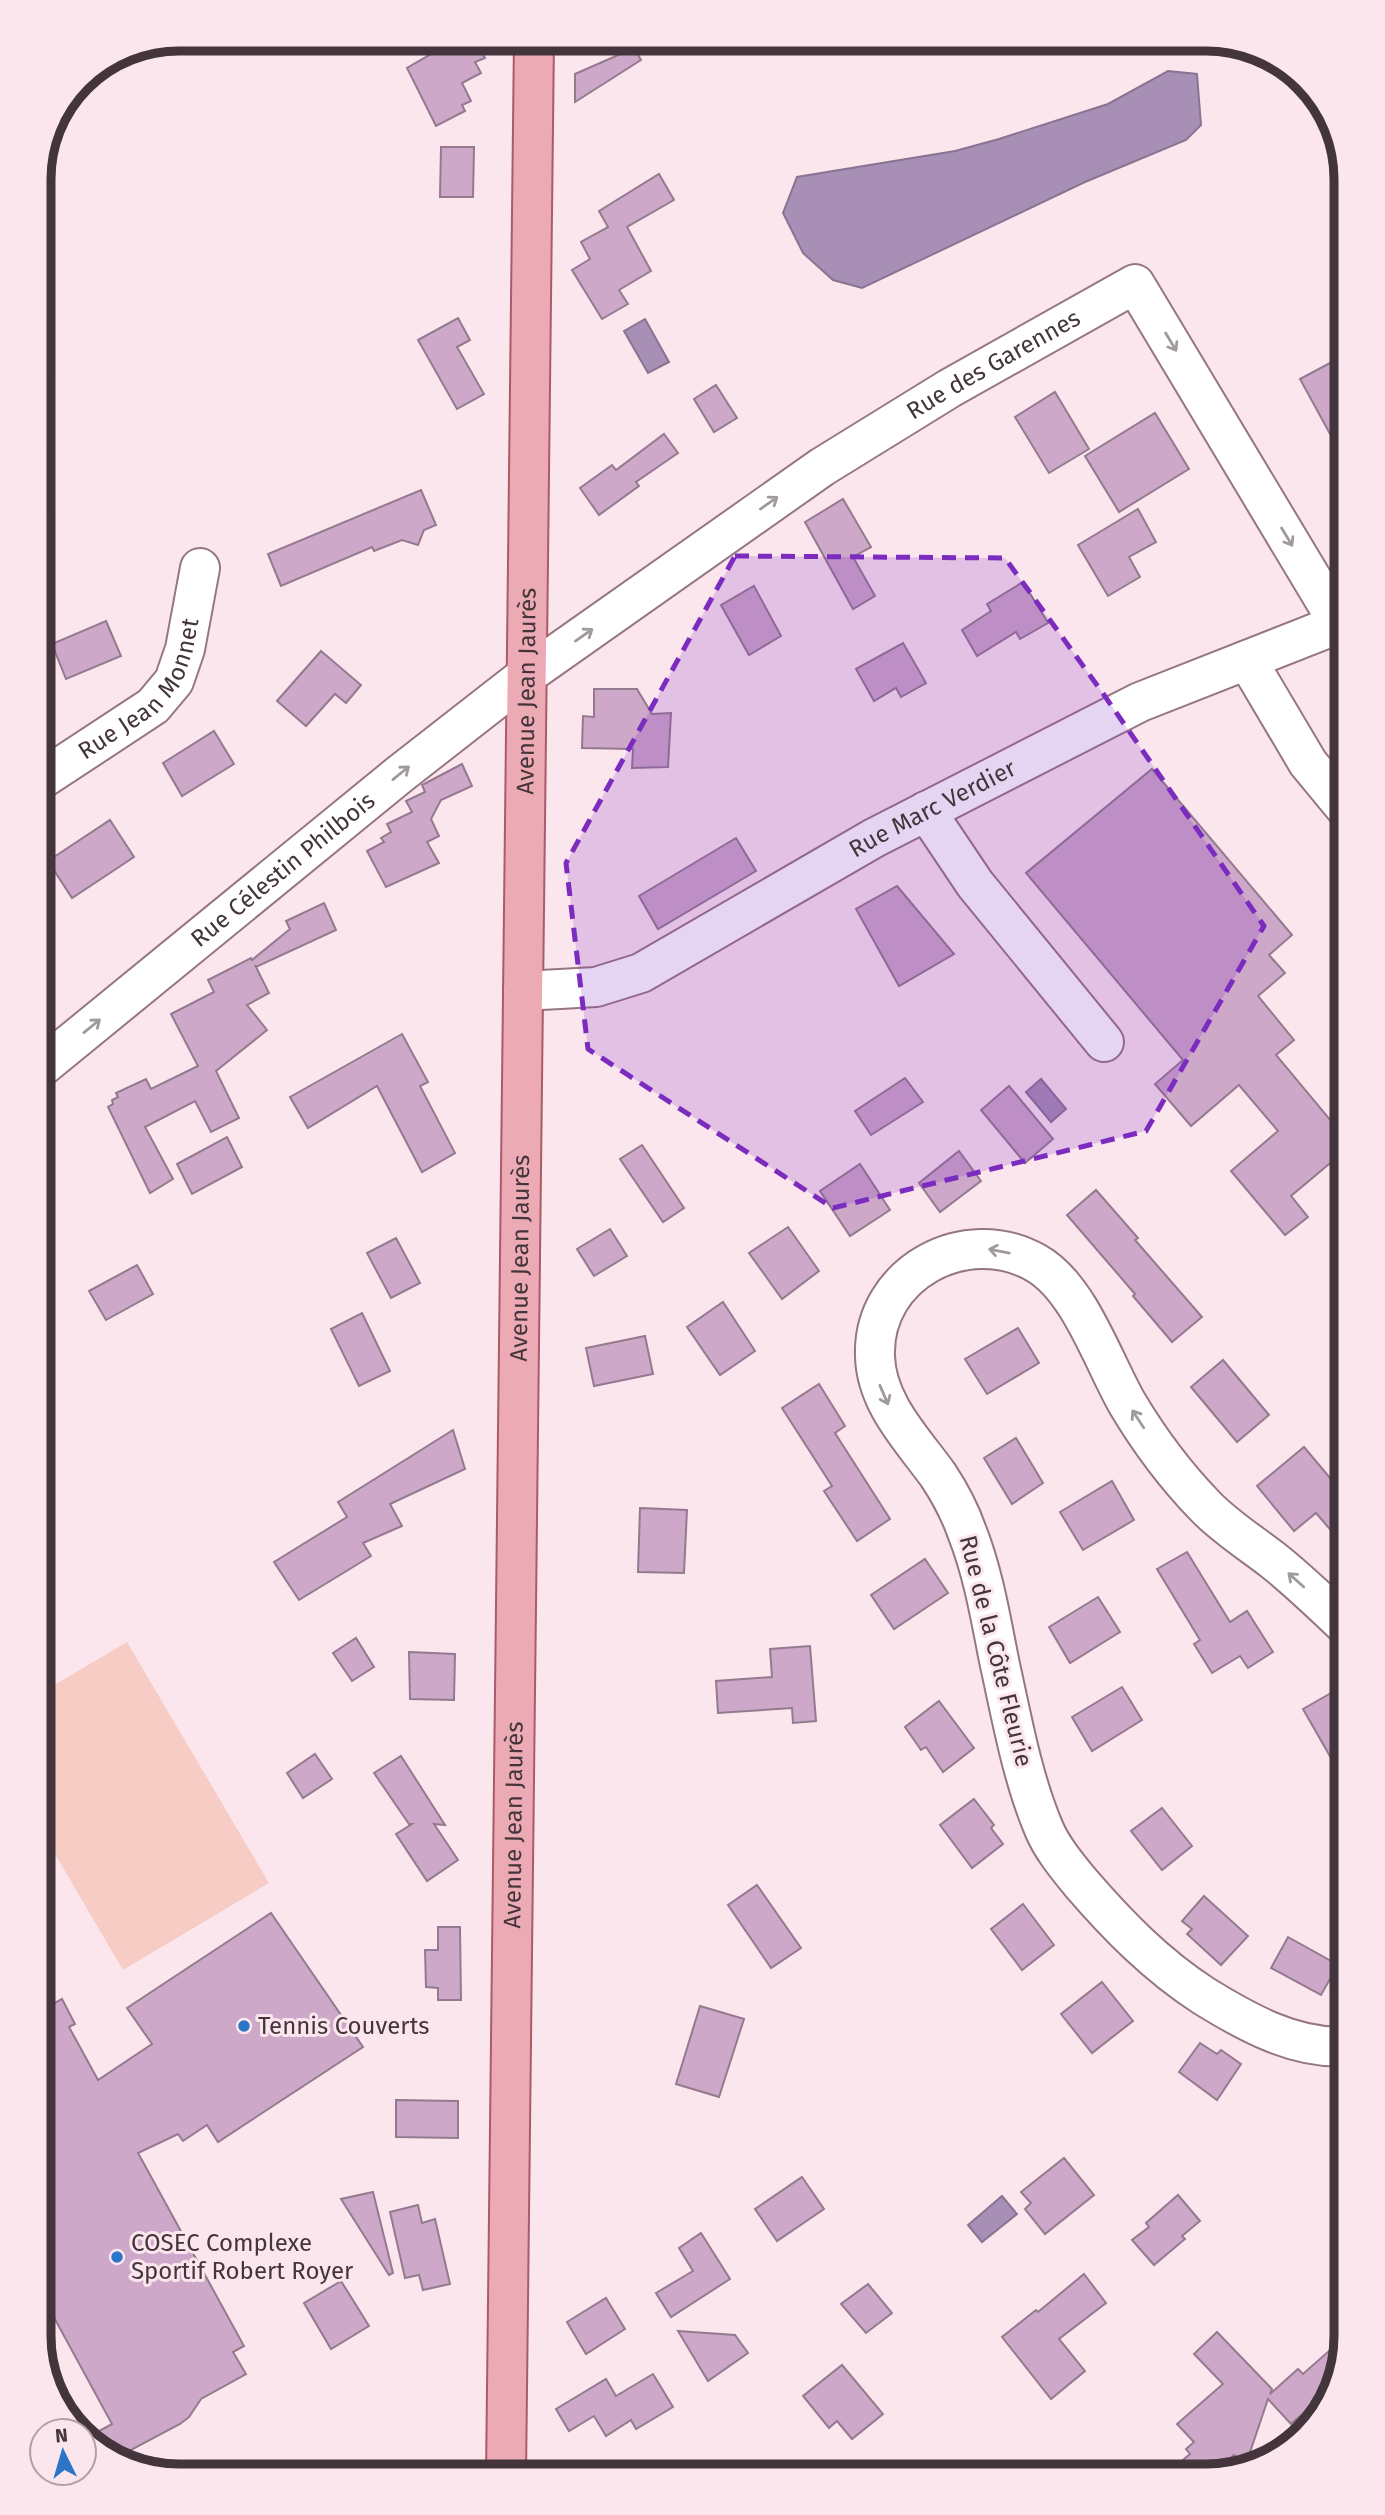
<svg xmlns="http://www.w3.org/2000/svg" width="1385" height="2515" font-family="'Fira Sans',sans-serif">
	<rect width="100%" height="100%" fill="#fce6ee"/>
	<polygon fill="#f7ccc4" points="127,1642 269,1883 123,1970 39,1827 39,1694"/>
	<g fill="#a78fb6" stroke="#897491" stroke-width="2">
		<polygon points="1168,71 1197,74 1201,125 1186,140 1085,182 862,288 833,280 803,253 783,213 797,177 955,151 999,139 1108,104"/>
		<polygon points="645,319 669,362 648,373 624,331"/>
		<polygon points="1041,1079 1066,1109 1051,1122 1026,1092"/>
		<polygon points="1002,2196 1017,2214 982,2242 968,2225"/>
	</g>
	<g fill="#cea8c8" stroke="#937a8e" stroke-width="2">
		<polygon points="439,39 475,39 485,58 475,62 481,73 462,83 471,101 462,105 465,111 436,126 407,68 443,47"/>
		<polygon points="634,48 641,60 575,102 575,74"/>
		<polygon points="441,147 474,147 473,197 440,197"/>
		<polygon points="659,174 674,200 627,227 651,271 619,290 628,304 602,319 572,270 590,259 581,242 608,227 599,211"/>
		<polygon points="458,318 470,340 457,347 484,394 457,409 418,340"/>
		<polygon points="1347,354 1347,465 1300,379"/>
		<polygon points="716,385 737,418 714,432 694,399"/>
		<polygon points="1055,392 1089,449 1049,473 1015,417"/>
		<polygon points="1155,413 1189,469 1119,512 1085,456"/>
		<polygon points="664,434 678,453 636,482 639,486 599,515 580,488 612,465 616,470"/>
		<polygon points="421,490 436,525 424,530 418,545 402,540 374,551 372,547 281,586 268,554"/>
		<polygon points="843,499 871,547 853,557 875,596 853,609 805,522"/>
		<polygon points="1138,509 1156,542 1129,557 1140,577 1108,596 1078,545"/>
		<polygon points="1023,582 1048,623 1020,639 1016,632 977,656 962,630 991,611 987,604"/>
		<polygon points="754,586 781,636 749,655 721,605"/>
		<polygon points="106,621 121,656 66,679 52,644"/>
		<polygon points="903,643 926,683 901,697 896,688 874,701 856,669"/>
		<polygon points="321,651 361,685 346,703 335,694 306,726 277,701"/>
		<polygon points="594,689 637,689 652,714 671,713 668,767 632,768 633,749 582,748 583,716 594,717"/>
		<polygon points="214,731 234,764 182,796 163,763"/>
		<polygon points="462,764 472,786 441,800 431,819 439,836 427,842 439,863 386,887 367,851 384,842 381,838 391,832 387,824 412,812 406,801 425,792 422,785"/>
		<polygon points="1152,769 1292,935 1269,955 1285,973 1258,996 1294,1040 1276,1055 1347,1140 1347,1149 1291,1196 1308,1217 1285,1235 1231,1171 1278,1131 1239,1085 1191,1126 1155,1084 1183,1060 1026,873"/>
		<polygon points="110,820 134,857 72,898 48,861"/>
		<polygon points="736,838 756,871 658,929 639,896"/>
		<polygon points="897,886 954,954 899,986 856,909"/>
		<polygon points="324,903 336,930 256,967 255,965 269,993 247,1005 267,1030 216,1071 239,1118 211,1132 195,1101 145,1127 173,1179 150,1193 108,1107 113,1104 112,1100 118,1097 116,1093 146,1079 151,1089 198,1066 171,1014 214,992 208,980 251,958 252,960 290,929 286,921"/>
		<polygon points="402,1034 428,1082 420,1086 455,1153 422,1172 377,1086 308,1128 290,1097"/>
		<polygon points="905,1078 923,1102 871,1135 855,1111"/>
		<polygon points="1009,1086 1053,1139 1025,1163 981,1110"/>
		<polygon points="227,1137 242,1167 192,1194 177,1164"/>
		<polygon points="642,1145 684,1208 663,1222 620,1159"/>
		<polygon points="959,1151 981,1181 940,1212 919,1183"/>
		<polygon points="860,1164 890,1210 850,1236 820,1191"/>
		<polygon points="1096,1190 1138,1238 1135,1240 1202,1317 1172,1342 1133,1296 1135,1294 1067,1215"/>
		<polygon points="788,1227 819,1271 782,1299 749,1253"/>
		<polygon points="610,1229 627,1256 594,1276 577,1249"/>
		<polygon points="396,1238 420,1283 391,1298 367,1253"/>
		<polygon points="137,1265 153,1294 106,1320 89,1291"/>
		<polygon points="723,1302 755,1351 720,1375 687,1327"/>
		<polygon points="362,1313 390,1371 359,1386 331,1329"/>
		<polygon points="1018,1328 1039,1363 987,1394 965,1359"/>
		<polygon points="645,1336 653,1374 594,1386 586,1348"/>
		<polygon points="1223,1360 1269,1415 1237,1442 1191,1387"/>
		<polygon points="819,1384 845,1426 835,1433 890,1519 857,1541 824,1491 832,1486 782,1408"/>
		<polygon points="453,1430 465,1469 390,1504 402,1526 363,1543 371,1556 299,1600 274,1562 347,1517 338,1502"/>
		<polygon points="1016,1438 1043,1483 1012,1504 984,1458"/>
		<polygon points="1304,1447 1347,1498 1347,1549 1316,1513 1294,1531 1257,1486"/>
		<polygon points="1112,1481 1134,1520 1083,1550 1060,1512"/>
		<polygon points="640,1508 687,1510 684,1573 638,1572"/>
		<polygon points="1187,1552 1230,1622 1247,1611 1273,1652 1248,1668 1240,1656 1212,1673 1194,1644 1200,1640 1157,1569"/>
		<polygon points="925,1559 948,1593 894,1629 871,1595"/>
		<polygon points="1098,1597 1120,1632 1070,1663 1049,1627"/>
		<polygon points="356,1638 374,1667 352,1681 333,1653"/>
		<polygon points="810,1646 816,1721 793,1723 792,1708 718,1713 716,1681 772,1677 770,1649"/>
		<polygon points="409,1652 455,1654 454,1700 410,1699"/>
		<polygon points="1122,1687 1142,1720 1092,1751 1072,1717"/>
		<polygon points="1338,1689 1347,1704 1347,1786 1303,1709"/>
		<polygon points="939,1701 974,1748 943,1772 926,1747 921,1750 905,1727"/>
		<polygon points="315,1754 332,1779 303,1798 287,1773"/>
		<polygon points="401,1756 445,1825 434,1824 458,1860 427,1881 396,1834 412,1824 409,1824 374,1773"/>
		<polygon points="974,1799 994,1825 991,1828 1003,1844 972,1868 940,1825"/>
		<polygon points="1162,1808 1192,1846 1162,1870 1131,1831"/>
		<polygon points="757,1885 801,1948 771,1968 728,1905"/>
		<polygon points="1204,1896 1248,1936 1221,1965 1187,1934 1192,1929 1182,1921"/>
		<polygon points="1023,1904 1054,1945 1022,1970 991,1929"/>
		<polygon points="271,1913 363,2047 218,2142 207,2125 183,2141 178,2134 138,2153 244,2346 233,2352 246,2374 201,2399 189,2417 180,2424 116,2458 101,2453 88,2437 112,2424 38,2288 39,2225 47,2221 39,2205 39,2012 62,1999 75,2024 69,2027 98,2080 152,2044 127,2008"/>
		<polygon points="438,1927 460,1927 461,2000 438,2000 438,1988 426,1987 425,1950 438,1950"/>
		<polygon points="1288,1937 1338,1965 1321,1995 1271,1968"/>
		<polygon points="1102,1982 1133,2021 1092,2053 1061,2014"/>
		<polygon points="700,2006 744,2019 719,2097 676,2084"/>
		<polygon points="1200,2043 1217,2054 1221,2050 1241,2064 1217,2100 1179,2072"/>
		<polygon points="396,2100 458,2101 458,2138 396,2137"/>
		<polygon points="1064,2158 1094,2195 1045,2234 1025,2209 1031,2203 1021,2192"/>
		<polygon points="802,2177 824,2209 777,2241 755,2209"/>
		<polygon points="373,2192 393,2273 389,2275 341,2199"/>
		<polygon points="1178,2195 1200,2221 1182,2236 1185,2239 1154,2265 1132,2240 1149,2227 1146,2223"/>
		<polygon points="418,2205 422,2223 435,2219 450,2284 423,2290 419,2275 405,2278 390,2212"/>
		<polygon points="701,2233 730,2279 671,2317 656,2293 693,2271 679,2248"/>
		<polygon points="1084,2274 1106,2303 1059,2339 1085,2371 1051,2399 1002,2337 1036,2310 1038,2312"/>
		<polygon points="341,2281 369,2326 331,2349 304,2303"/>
		<polygon points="868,2284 892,2313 866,2333 841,2304"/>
		<polygon points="606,2298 625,2329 586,2354 567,2322"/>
		<polygon points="678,2331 735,2335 748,2353 708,2381"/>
		<polygon points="1217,2332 1272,2389 1270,2394 1298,2369 1303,2374 1346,2336 1330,2390 1291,2424 1268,2399 1245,2467 1234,2455 1213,2475 1164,2476 1190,2454 1186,2449 1194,2442 1177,2424 1223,2384 1194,2354"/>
		<polygon points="842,2365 883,2414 852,2439 837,2421 829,2428 803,2396"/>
		<polygon points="653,2374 673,2407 636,2429 631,2420 606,2436 594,2416 569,2431 556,2409 606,2379 616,2396"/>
	</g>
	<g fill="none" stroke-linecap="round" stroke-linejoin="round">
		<defs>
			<g id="minor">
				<polyline points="1247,660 1308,763 1346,809"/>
				<path id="s1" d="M 39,781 L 153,706 L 174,681 L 185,649 L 200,568"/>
				<polyline points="926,811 975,884 1104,1042"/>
				<path id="s2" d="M 523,991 L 596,987 L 641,973 L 874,838 L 1140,702 L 1346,621"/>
				<path id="s3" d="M 39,1069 L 400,774 L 528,674 L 822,467 L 950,388 L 1135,284 L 1339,624"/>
				<path d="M 1346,2046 C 1296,2050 1246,2022 1204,1996 C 1156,1965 1117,1925 1080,1882 C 1067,1866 1052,1848 1044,1829 C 1022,1777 1012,1719 1000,1665 C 991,1621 984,1575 967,1532 C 960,1512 950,1493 938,1475 C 912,1439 876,1403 875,1356 C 872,1273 966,1223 1036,1263 C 1079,1287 1103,1361 1127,1403 C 1149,1440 1175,1475 1205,1506 C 1225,1527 1251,1543 1274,1561 C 1299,1581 1323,1604 1346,1626"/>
			</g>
			<g id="major">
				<path id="s4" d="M 506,2476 L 534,39"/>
			</g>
		</defs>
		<use href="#minor" stroke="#967683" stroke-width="42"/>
		<use href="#major" stroke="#a85c69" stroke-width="42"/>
		<use href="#minor" stroke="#fff" stroke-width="38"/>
		<use href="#major" stroke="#ecaab4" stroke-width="38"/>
	</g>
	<defs><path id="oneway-shaft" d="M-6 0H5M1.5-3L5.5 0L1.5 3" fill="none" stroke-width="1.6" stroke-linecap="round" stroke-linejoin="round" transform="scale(1.75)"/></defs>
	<g stroke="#a19a9d">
		<use href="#oneway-shaft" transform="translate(1171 342) rotate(59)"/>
		<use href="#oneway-shaft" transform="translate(769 503) rotate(-35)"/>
		<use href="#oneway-shaft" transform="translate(1287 537) rotate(59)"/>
		<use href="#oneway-shaft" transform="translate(584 635) rotate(-35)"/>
		<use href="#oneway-shaft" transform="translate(401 773) rotate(-39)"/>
		<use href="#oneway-shaft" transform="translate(92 1026) rotate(-39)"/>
		<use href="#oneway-shaft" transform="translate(999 1251) rotate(-169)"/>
		<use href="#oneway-shaft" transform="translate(884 1395) rotate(67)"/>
		<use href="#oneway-shaft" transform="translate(1138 1419) rotate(-123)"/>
		<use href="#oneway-shaft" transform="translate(1296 1580) rotate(-138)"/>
	</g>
	<path fill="#7b2cbf" fill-opacity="0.2" stroke="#7b2cbf" stroke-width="5" stroke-dasharray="14 9" stroke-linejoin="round" d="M 735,556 L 1005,558 L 1102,692 L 1264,926 L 1146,1131 L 833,1208 L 588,1049 L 566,863 Z"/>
	<g fill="#2d75c6" stroke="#fce6ee" stroke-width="2.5">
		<circle cx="244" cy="2026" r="7"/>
		<circle cx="117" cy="2257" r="7"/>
	</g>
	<g text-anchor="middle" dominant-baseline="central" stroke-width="6" stroke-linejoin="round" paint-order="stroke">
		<g font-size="24" fill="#43353b" stroke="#fce6ee">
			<text stroke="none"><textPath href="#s3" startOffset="1188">Rue des Garennes</textPath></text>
			<text stroke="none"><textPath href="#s1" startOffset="142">Rue Jean Monnet</textPath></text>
			<text stroke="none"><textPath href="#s4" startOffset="1785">Avenue Jean Jaurès</textPath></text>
			<text stroke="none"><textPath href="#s2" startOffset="455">Rue Marc Verdier</textPath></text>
			<text stroke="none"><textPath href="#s3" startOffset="315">Rue Célestin Philbois</textPath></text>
			<text stroke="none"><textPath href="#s4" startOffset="1218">Avenue Jean Jaurès</textPath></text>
			<text transform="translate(996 1651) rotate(76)">Rue de la Côte Fleurie</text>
			<text stroke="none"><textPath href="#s4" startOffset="651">Avenue Jean Jaurès</textPath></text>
		</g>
		<g font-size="24" fill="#43353b" stroke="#fce6ee" text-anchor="start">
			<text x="258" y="2026">Tennis Couverts</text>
			<text x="131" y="2243">COSEC Complexe<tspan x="131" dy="28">Sportif Robert Royer</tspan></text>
		</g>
	</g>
	<path d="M0 0H1385V2515H0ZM179 51H1206A128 128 0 0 1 1334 179V2336A128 128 0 0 1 1206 2464H179A128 128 0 0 1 51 2336V179A128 128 0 0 1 179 51Z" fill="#fce6ee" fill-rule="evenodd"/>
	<path fill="none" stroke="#43353b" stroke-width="9" d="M179 51H1206A128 128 0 0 1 1334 179V2336A128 128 0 0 1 1206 2464H179A128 128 0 0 1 51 2336V179A128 128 0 0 1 179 51Z"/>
	<g transform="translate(63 2452) rotate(355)"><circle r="33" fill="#fce6ee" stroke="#b29fa6" stroke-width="2"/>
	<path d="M0-5L12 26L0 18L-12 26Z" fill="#2d75c6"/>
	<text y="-10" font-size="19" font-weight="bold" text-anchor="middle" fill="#43353b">N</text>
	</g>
</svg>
